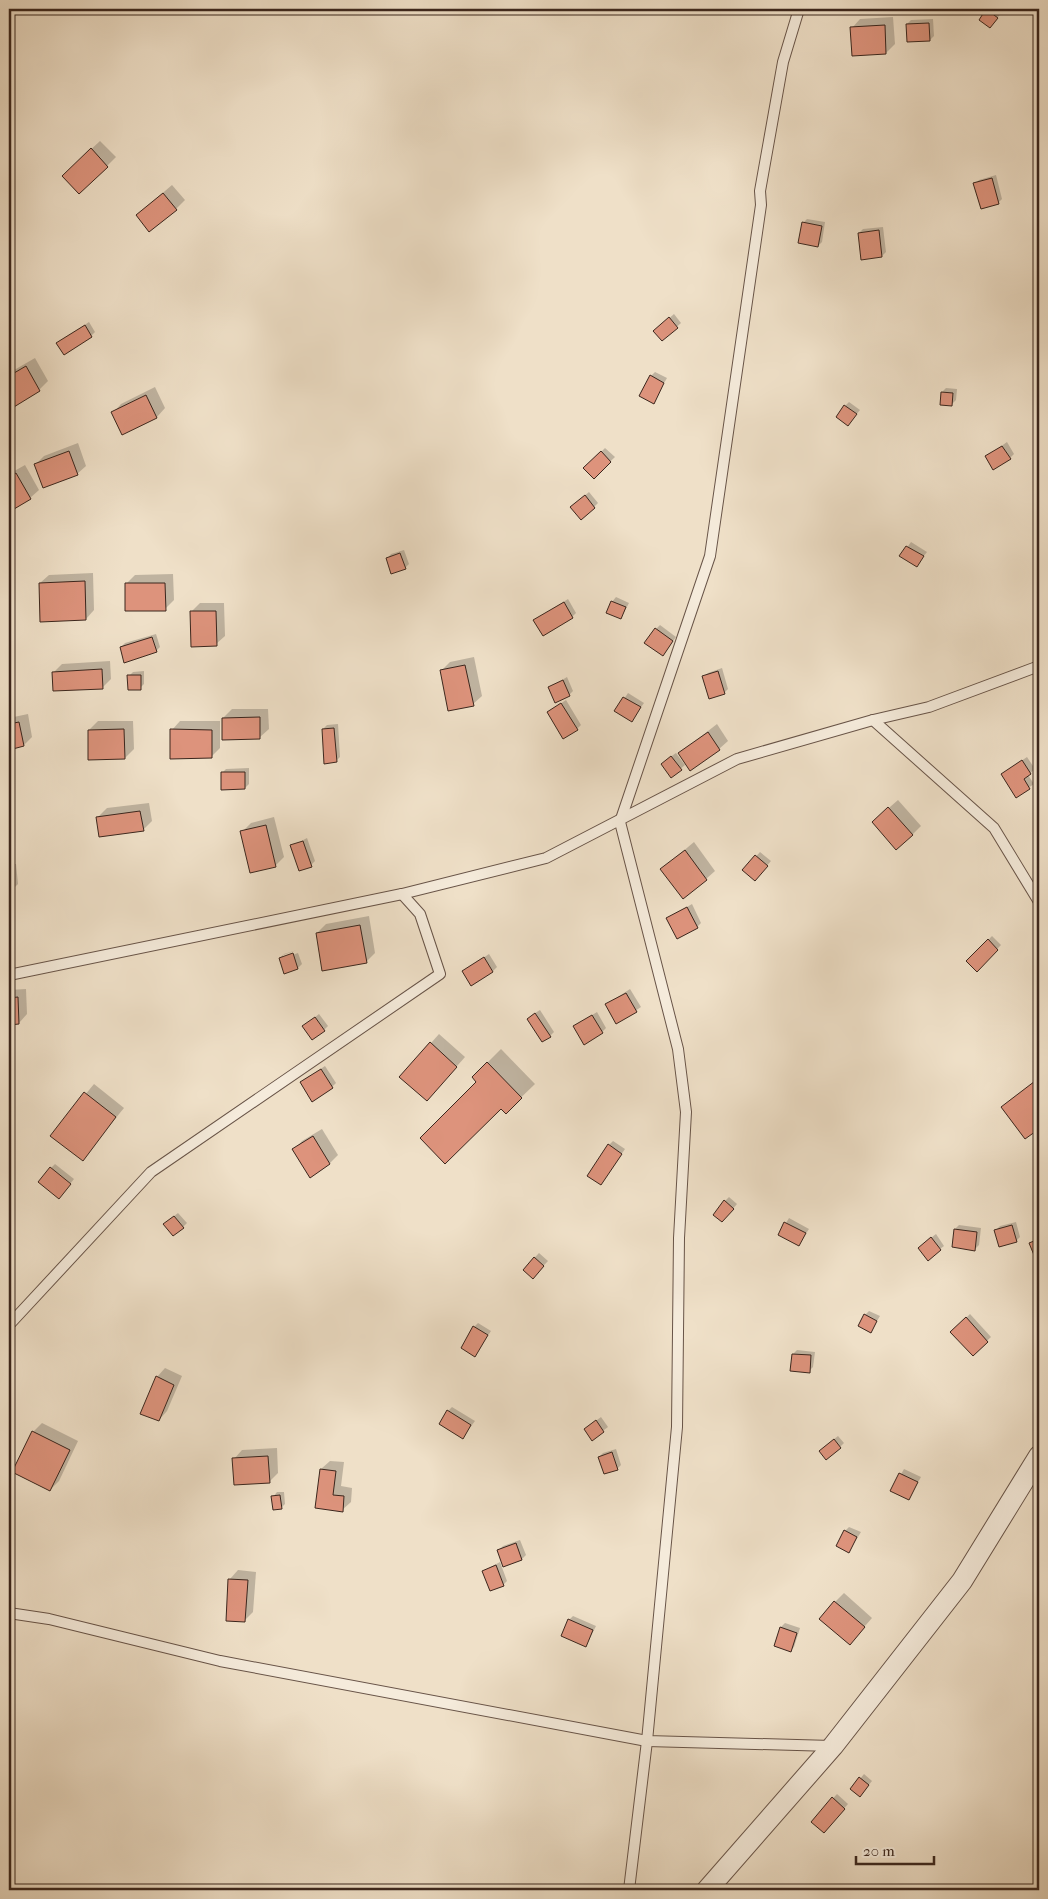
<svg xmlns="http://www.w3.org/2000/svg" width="1048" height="1899" font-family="'IM FELL French Canon',serif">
	<rect width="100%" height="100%" fill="#efe0c8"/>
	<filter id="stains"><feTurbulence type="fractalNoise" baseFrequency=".004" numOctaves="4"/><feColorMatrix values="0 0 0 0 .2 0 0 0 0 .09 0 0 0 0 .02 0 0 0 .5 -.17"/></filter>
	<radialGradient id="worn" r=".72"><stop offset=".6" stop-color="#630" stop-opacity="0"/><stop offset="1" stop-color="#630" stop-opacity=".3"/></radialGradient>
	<g fill="#0003">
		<polygon points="989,9 995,9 1001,13 994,23"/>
		<polygon points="893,17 895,44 886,53 852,28 860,19"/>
		<polygon points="933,19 934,36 930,40 907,24 911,20"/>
		<polygon points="100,141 116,157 107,166 72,167"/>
		<polygon points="996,175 1002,199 998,203 975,184 979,180"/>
		<polygon points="172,185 185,200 176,209 137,215"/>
		<polygon points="807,219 825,222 822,242 818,246 803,223"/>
		<polygon points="883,227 886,252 882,256 859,233 863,229"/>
		<polygon points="674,314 681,323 662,340 659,327"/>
		<polygon points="89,322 95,332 91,336 58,343"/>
		<polygon points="35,358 48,381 39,390 9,408 9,373"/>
		<polygon points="655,372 667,378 653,402 651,376"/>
		<polygon points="155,387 165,408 157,417 123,434 113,413 121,404"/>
		<polygon points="946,388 957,389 956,400 952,404 942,392"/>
		<polygon points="849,402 860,410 852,420 845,406"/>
		<polygon points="1007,442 1014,454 1010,458 986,457"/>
		<polygon points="78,443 86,466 77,474 36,464 44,456"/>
		<polygon points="605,448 615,457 594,477 585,468"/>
		<polygon points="25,465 39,490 30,498 9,510 9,474"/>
		<polygon points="589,492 598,503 594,507 576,503"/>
		<polygon points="911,542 927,552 917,565 901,556"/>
		<polygon points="404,550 409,564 405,568 387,559 391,554"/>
		<polygon points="93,573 94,610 86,619 40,583 49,575"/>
		<polygon points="173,574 174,600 165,609 126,584 135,575"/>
		<polygon points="616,597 629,603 621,618 612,602"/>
		<polygon points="568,599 576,613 572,617 535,620"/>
		<polygon points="200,603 224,603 225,636 216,644 191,612"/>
		<polygon points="660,625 676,637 666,651 656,629"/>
		<polygon points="156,634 160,647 156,651 121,647 125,643"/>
		<polygon points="474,657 482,696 473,704 441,671 450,662"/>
		<polygon points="110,661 111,679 102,688 53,673 62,664"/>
		<polygon points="722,668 728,689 724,693 704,677 708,673"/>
		<polygon points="144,671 144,684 140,688 129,676 133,672"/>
		<polygon points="567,677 573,691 569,695 550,687"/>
		<polygon points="628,693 644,703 632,720 616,711"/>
		<polygon points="566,700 581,725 577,729 548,712"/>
		<polygon points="232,709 268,709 269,729 260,737 223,718"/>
		<polygon points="28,714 32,737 24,745 9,748 9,718"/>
		<polygon points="98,721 133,721 134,749 125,758 89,730"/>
		<polygon points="180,721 220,721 220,748 211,757 172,730"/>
		<polygon points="338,724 340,757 336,761 323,729 327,725"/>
		<polygon points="717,724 728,741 719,749 680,753"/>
		<polygon points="676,753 685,765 672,776 666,760"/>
		<polygon points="1027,757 1035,769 1028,775 1034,784 1016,796 1002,774"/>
		<polygon points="249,768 249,784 245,788 222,773 226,769"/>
		<polygon points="898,800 921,826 912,835 882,814"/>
		<polygon points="149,803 152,821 143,830 98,817 107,808"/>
		<polygon points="274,817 284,857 275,866 242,832 251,823"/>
		<polygon points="307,838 315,861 311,865 292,846"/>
		<polygon points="694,842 715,871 706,879 662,869"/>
		<polygon points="760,852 771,861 759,875 744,870"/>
		<polygon points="9,864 16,864 18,884 9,893"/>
		<polygon points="692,904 701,923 697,927 668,918"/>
		<polygon points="369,916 375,953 366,962 317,933 326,924"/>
		<polygon points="992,936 1001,945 977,970 968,961"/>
		<polygon points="297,950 283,955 283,958 298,953 302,964 298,968 280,958 284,954"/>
		<polygon points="489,954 497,967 493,971 464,971"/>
		<polygon points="26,989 27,1014 19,1023 9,1023 9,990"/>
		<polygon points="630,989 641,1007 617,1023 606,1005"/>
		<polygon points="540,1010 554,1032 550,1036 532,1015"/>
		<polygon points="597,1012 606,1028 602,1032 574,1026"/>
		<polygon points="319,1014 328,1026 324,1030 304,1026"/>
		<polygon points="439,1034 465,1057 435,1091 401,1077"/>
		<polygon points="501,1049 535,1084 506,1112 473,1077"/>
		<polygon points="325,1066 336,1083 332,1087 301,1082"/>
		<polygon points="1039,1078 1039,1127 1026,1138 1003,1107"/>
		<polygon points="94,1084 124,1108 82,1159 52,1135"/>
		<polygon points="322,1129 338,1155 330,1163 294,1150 302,1141"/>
		<polygon points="613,1141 625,1149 601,1184 609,1145"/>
		<polygon points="55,1164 74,1179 63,1193 51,1168"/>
		<polygon points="729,1197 737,1204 726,1217 725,1201"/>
		<polygon points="178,1213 187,1223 183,1227 169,1220"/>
		<polygon points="789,1218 809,1229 799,1244 779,1235"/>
		<polygon points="1016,1222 1020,1237 1016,1241 996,1230 1000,1226"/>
		<polygon points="959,1225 981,1228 979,1245 975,1249 955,1229"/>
		<polygon points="936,1234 944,1246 940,1249 923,1244"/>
		<polygon points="1039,1237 1039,1257 1036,1258 1030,1243"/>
		<polygon points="539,1253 548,1261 533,1277 524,1269"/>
		<polygon points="869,1311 880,1316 871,1331 865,1315"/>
		<polygon points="970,1314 991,1337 973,1354 952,1332"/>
		<polygon points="478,1323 491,1331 475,1355 474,1327"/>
		<polygon points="797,1350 815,1352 813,1367 809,1371 793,1354"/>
		<polygon points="165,1368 182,1376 167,1411 159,1420 157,1377"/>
		<polygon points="452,1407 475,1421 463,1437 448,1411"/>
		<polygon points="601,1417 608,1427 592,1439 585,1429"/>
		<polygon points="42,1423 78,1441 59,1481 50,1490 33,1432"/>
		<polygon points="838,1436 844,1443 840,1447 824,1447"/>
		<polygon points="277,1448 278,1473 269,1482 234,1459 242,1450"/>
		<polygon points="616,1449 621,1465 617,1469 599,1457 603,1453"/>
		<polygon points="330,1461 344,1462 341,1486 352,1488 351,1502 342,1510 317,1507 321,1469"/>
		<polygon points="904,1469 921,1477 909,1498 892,1490"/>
		<polygon points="277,1492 284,1492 285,1504 281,1508 273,1497"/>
		<polygon points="849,1527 861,1532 849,1551 845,1531"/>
		<polygon points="520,1540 526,1555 522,1559 504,1565 499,1550 503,1546"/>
		<polygon points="500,1562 507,1581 503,1585 483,1571"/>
		<polygon points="238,1570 256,1572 253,1612 244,1621 230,1579"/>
		<polygon points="844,1593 872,1618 850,1643 835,1602"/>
		<polygon points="573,1616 596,1626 586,1646 569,1620"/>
		<polygon points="785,1623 800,1628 794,1647 790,1651 775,1646 781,1627"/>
		<polygon points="864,1774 872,1781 864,1791 852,1789"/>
		<polygon points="837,1794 848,1804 827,1828 812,1822"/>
	</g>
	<g fill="#dd937c" stroke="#3b261d">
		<polygon points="986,9 998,18 990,28 979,20"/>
		<polygon points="929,23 930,41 907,42 906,24"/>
		<polygon points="885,25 886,54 852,56 850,27"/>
		<polygon points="91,148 108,167 79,194 62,176"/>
		<polygon points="992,178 999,204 981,209 973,183"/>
		<polygon points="163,193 177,210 149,232 136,215"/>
		<polygon points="802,222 822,226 818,247 798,243"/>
		<polygon points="879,230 882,257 861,260 858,233"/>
		<polygon points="669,317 678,328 662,341 653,331"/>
		<polygon points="85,325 92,337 64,355 56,343"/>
		<polygon points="26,366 40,391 9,410 9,376"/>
		<polygon points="650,375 664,383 654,404 639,396"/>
		<polygon points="941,392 953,393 952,406 940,405"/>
		<polygon points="146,395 157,418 122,435 111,412"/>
		<polygon points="844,405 857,414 848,426 836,417"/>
		<polygon points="1002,446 1011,459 993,470 985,456"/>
		<polygon points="69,451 78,475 43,488 34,464"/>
		<polygon points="601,451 611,462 594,479 583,468"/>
		<polygon points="16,473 31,499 9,512 9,477"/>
		<polygon points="585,495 595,508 581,520 570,507"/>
		<polygon points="906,546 924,556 917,567 899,556"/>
		<polygon points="400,553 406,569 391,574 386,558"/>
		<polygon points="85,581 86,620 40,622 39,583"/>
		<polygon points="125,583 165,583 166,611 125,611"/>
		<polygon points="611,601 626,607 621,619 606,613"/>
		<polygon points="564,602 573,618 543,636 533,620"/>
		<polygon points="190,611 216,611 217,646 191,647"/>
		<polygon points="655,628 673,641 663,656 644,643"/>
		<polygon points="152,637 157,652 124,663 120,647"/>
		<polygon points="465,665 474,706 448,711 440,670"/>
		<polygon points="102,669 103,689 53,691 52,672"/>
		<polygon points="718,671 725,694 709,699 702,676"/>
		<polygon points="127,675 141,675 141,690 128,690"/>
		<polygon points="563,680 570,696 555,703 548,687"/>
		<polygon points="623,697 641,707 632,722 614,711"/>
		<polygon points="561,703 578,730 563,739 547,712"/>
		<polygon points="260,717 260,739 222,740 222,718"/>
		<polygon points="19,722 24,746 9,750 9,724"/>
		<polygon points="334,728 337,762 324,764 322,729"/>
		<polygon points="124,729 125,759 88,760 88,730"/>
		<polygon points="170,729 212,730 212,758 170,759"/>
		<polygon points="708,732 720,750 690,771 678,753"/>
		<polygon points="671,756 682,770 671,778 661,764"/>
		<polygon points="1022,760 1031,774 1024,779 1030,789 1016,798 1001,774"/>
		<polygon points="221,772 245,772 245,789 221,790"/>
		<polygon points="888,807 913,835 896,850 872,822"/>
		<polygon points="140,811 144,831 99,837 96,817"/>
		<polygon points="266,825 276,867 250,873 240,831"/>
		<polygon points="303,841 312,867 299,871 290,845"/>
		<polygon points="685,850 707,880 683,899 660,869"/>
		<polygon points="755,855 768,866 755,881 742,870"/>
		<polygon points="687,907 698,928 677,939 666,918"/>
		<polygon points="360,925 367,963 322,971 316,933"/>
		<polygon points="988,939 998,950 977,972 966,961"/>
		<polygon points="293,953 298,969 284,974 279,958"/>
		<polygon points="484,957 493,972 471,986 462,971"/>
		<polygon points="626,993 637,1012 616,1024 605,1004"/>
		<polygon points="18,997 19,1024 9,1025 9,998"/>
		<polygon points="535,1013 551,1037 542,1042 527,1019"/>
		<polygon points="592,1015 603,1033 584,1045 573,1026"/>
		<polygon points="315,1017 325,1031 312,1040 302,1026"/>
		<polygon points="430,1042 457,1067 427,1101 399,1077"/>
		<polygon points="487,1062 522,1098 506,1114 501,1109 445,1164 420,1138 476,1082 472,1077"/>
		<polygon points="321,1069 333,1088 312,1102 300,1082"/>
		<polygon points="1039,1078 1039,1129 1025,1139 1001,1107"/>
		<polygon points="84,1092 116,1117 83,1161 50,1136"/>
		<polygon points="313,1136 330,1164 310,1178 292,1149"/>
		<polygon points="608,1144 622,1154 601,1185 587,1176"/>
		<polygon points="50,1167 71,1184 59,1199 38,1182"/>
		<polygon points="724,1200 734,1209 722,1222 713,1215"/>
		<polygon points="174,1216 184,1228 173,1236 163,1224"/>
		<polygon points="784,1222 806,1233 799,1246 778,1235"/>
		<polygon points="1012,1225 1017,1242 999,1247 994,1230"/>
		<polygon points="954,1229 977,1232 975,1251 952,1247"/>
		<polygon points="931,1237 941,1250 928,1261 918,1248"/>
		<polygon points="1039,1239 1039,1258 1036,1260 1029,1243"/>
		<polygon points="534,1257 544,1266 533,1279 523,1270"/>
		<polygon points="864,1314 877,1321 871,1333 858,1326"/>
		<polygon points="966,1317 988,1342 973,1356 950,1332"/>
		<polygon points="473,1326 488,1335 475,1357 461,1348"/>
		<polygon points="792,1354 811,1355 810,1373 790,1371"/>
		<polygon points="156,1376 174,1385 159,1421 140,1414"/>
		<polygon points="447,1410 471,1425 463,1439 439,1424"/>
		<polygon points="596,1420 604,1432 592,1441 584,1429"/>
		<polygon points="32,1431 70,1450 50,1491 12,1472"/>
		<polygon points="834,1439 841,1448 826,1460 819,1451"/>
		<polygon points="612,1452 618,1470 604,1474 598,1457"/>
		<polygon points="268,1456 270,1483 234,1485 232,1458"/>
		<polygon points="320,1469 336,1471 333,1495 344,1496 343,1512 315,1508"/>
		<polygon points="899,1473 918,1482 909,1500 890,1491"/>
		<polygon points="280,1495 282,1509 273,1510 271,1496"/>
		<polygon points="844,1530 857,1537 849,1553 836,1546"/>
		<polygon points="516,1543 522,1560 503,1567 497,1550"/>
		<polygon points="496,1565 504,1586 490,1591 482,1571"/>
		<polygon points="228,1579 248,1580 245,1622 226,1621"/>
		<polygon points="834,1601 865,1627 850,1645 819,1619"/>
		<polygon points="568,1619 593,1630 586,1647 561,1636"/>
		<polygon points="780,1627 797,1633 791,1652 774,1646"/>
		<polygon points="859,1777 869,1785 860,1797 850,1789"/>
		<polygon points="832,1797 845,1809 824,1833 811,1822"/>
	</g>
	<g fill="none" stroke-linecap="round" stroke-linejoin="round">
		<defs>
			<g id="lane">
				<polyline points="873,720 994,828 1039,902"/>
				<polyline points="9,975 402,894 546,858 737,759 873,720 929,707 1039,666"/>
				<polyline points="9,1325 151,1172 440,974 420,914 402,894"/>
				<polyline points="9,1613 49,1619 220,1661 647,1741 832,1746"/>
				<polyline points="629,1890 647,1741 677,1427 679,1238 686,1112 678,1049 620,822 710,556 761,205 760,191 783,62 799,9"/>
			</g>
			<polyline id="street" points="707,1890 833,1746 962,1581 1039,1456"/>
		</defs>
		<use href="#lane" stroke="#685448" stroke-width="12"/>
		<use href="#street" stroke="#685448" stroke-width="22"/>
		<use href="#lane" stroke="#f5ebdb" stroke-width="10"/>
		<use href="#street" stroke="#f5ebdb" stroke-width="20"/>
	</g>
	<rect width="1048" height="1899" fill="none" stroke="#efe0c8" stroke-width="30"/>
	<rect x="10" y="10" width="1028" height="1879" fill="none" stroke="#3b261d" stroke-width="2.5"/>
	<rect x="15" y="15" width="1018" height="1869" fill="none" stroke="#3b261d"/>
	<path d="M856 1856v8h78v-8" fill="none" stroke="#3b261d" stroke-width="2.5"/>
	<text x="863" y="1856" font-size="15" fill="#3b261d" stroke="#f5ebdb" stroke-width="4" paint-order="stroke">20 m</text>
	<rect width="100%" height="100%" filter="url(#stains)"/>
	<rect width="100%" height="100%" fill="url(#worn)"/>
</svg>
